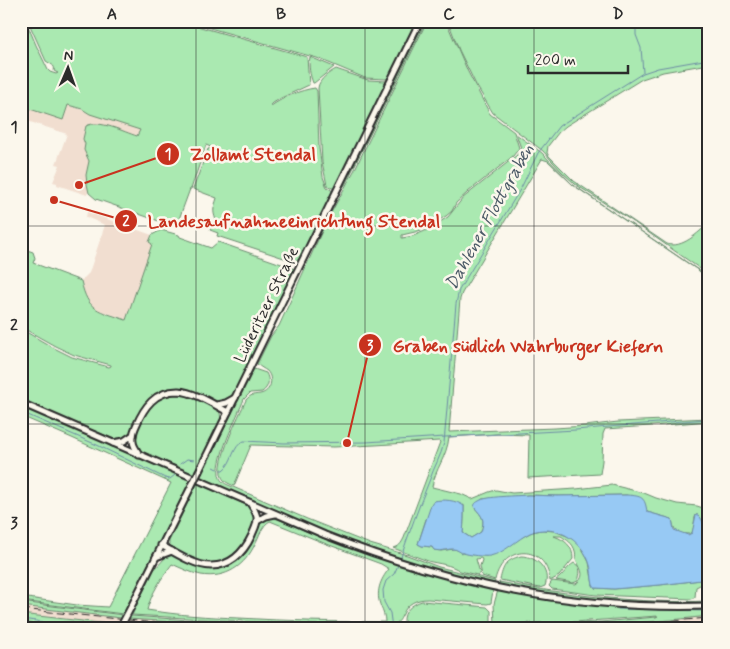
<svg xmlns="http://www.w3.org/2000/svg" width="730" height="649" font-family="Mynerve,sans-serif">
	<rect width="100%" height="100%" fill="#fbf7ec"/>
	<filter id="ink" filterUnits="userSpaceOnUse"><feTurbulence type="fractalNoise" baseFrequency=".02" numOctaves="2"/><feDisplacementMap in="SourceGraphic" scale="10" xChannelSelector="R" yChannelSelector="G"/><feConvolveMatrix kernelMatrix="1 2 1 2 8 2 1 2 1" color-interpolation-filters="sRGB"/></filter>
	<g filter="url(#ink)">
		<g fill="#f1ded0">
			<polygon points="68,105 142,130 138,140 109,131 87,195 57,185 57,183 53,182 60,165 56,164 67,134 21,119 21,106 63,119"/>
			<polygon points="87,212 152,235 150,242 153,243 126,320 93,308 85,295 81,281 89,273 105,225 86,217"/>
			<polygon points="21,606 114,617 262,628 145,628 118,625 21,614"/>
			<polygon points="709,616 709,624 670,628 544,628 659,621"/>
		</g>
		<g fill="#aae9b1" stroke="#6a8a6e" fill-rule="evenodd">
			<path d="M 21,21 L 26,21 L 36,45 L 48,70 L 50,72 L 56,74 L 58,73 L 54,71 C 56,65 50,64 46,61 L 28,21 L 179,21 L 307,57 L 309,85 L 281,98 L 270,105 L 271,106 C 284,97 300,90 315,88 L 317,91 L 319,148 L 323,177 L 326,185 L 327,187 L 334,192 L 320,223 L 318,224 L 303,257 L 300,257 L 298,260 L 293,261 L 217,236 L 218,233 L 210,230 L 216,220 C 212,210 214,208 217,198 L 193,189 L 208,149 L 213,148 L 206,145 L 191,189 L 190,189 L 179,219 L 173,226 L 96,199 L 89,193 L 87,184 L 86,175 L 89,161 L 84,150 L 85,144 L 83,139 L 86,126 C 99,119 124,132 137,136 L 140,130 L 90,114 L 82,109 L 68,105 L 63,120 L 33,110 L 21,107 Z"/>
			<polygon points="185,21 418,21 391,75 386,79 365,78 317,58"/>
			<polygon points="423,21 426,21 345,185 340,191"/>
			<path d="M 427,21 L 446,21 L 468,72 L 490,114 L 514,132 L 519,148 L 513,156 L 468,192 L 456,203 L 452,211 L 446,216 L 424,229 L 415,232 L 402,235 L 402,238 L 413,236 L 425,231 L 448,217 L 463,198 L 517,155 L 521,148 L 516,134 L 542,153 L 572,184 L 704,274 L 709,275 L 709,276 L 705,275 L 573,185 L 548,161 L 542,159 L 462,293 L 460,299 L 449,432 L 555,428 L 585,426 L 618,422 L 709,418 L 709,421 L 651,426 L 605,429 L 603,434 L 602,461 L 600,474 L 528,478 L 529,435 L 497,434 L 449,437 C 447,457 435,469 432,487 L 461,494 L 472,499 L 489,492 L 496,490 L 512,493 L 576,489 L 612,485 L 644,493 L 656,498 L 677,504 L 697,506 L 709,510 L 709,537 C 704,530 704,521 698,515 L 696,515 C 693,521 695,529 691,534 C 677,534 674,532 672,519 L 647,512 L 627,495 L 557,496 L 528,495 L 482,499 L 474,507 C 483,517 485,519 481,532 L 471,538 L 463,533 C 464,523 464,515 464,505 L 426,519 L 418,544 L 422,546 L 432,547 L 434,550 L 441,551 L 453,549 L 458,550 L 462,553 L 486,556 L 532,532 L 542,530 L 554,531 L 567,536 L 576,541 L 580,546 L 589,562 L 593,585 L 595,588 L 614,589 L 660,585 L 709,579 L 709,583 L 702,584 L 696,587 L 695,597 L 692,599 L 596,595 L 552,589 L 549,586 L 552,581 L 576,584 C 587,575 580,569 576,559 C 575,555 576,554 575,551 C 573,543 567,540 561,536 L 554,536 C 565,540 573,546 573,559 L 559,576 L 550,581 C 546,543 503,544 495,580 L 482,576 L 480,566 L 482,560 L 481,558 L 476,559 L 480,573 L 477,575 L 460,571 C 451,564 438,564 428,561 C 416,557 405,552 393,548 C 399,547 401,544 404,538 L 440,442 L 439,441 L 375,445 L 334,447 L 251,445 L 234,486 C 230,484 224,482 222,477 C 215,462 239,416 246,400 C 251,394 254,395 260,394 C 271,392 274,379 267,371 C 264,369 260,367 257,364 L 271,336 L 279,326 L 327,220 L 354,171 Z"/>
			<path d="M 448,21 L 709,21 L 709,64 L 663,72 L 642,79 L 566,126 L 559,132 L 548,146 L 547,153 L 549,156 L 574,181 L 667,244 C 682,249 698,233 709,223 L 709,225 L 705,228 L 704,233 L 709,272 L 699,268 L 632,221 L 575,184 L 562,172 L 543,151 L 493,113 L 476,85 L 459,50 Z"/>
			<path d="M 310,57 L 334,67 L 314,83 L 313,83 C 310,75 308,66 310,57 Z"/>
			<path d="M 336,69 L 368,80 L 386,81 L 388,83 L 336,189 L 332,188 L 327,185 L 322,162 L 318,88 C 319,79 329,73 336,69 Z"/>
			<path d="M 161,230 L 179,235 L 180,237 L 211,248 L 218,242 L 293,268 L 295,271 L 283,297 L 280,298 L 280,303 L 235,392 L 227,401 L 217,403 L 188,390 C 169,387 150,394 140,411 C 136,418 135,427 131,433 C 128,438 122,440 117,440 L 21,401 L 21,329 L 52,347 L 72,357 L 109,367 L 111,366 L 111,365 L 74,355 L 55,346 L 21,327 L 21,248 L 33,252 L 35,258 L 33,263 L 81,281 C 88,312 98,310 126,320 L 152,244 L 149,242 L 152,235 Z"/>
			<path d="M 254,369 L 266,373 C 270,380 269,387 262,392 L 250,393 L 244,399 C 238,415 213,463 220,478 C 222,483 228,485 233,487 L 307,519 L 370,544 L 407,555 L 439,567 L 495,581 L 494,585 C 461,578 427,569 394,558 C 328,537 264,506 200,478 Z"/>
			<path d="M 174,393 L 183,394 L 192,396 L 216,409 L 220,413 L 221,420 L 193,475 C 187,473 182,469 176,466 C 167,462 142,454 137,447 C 129,437 144,410 153,403 C 159,397 167,395 174,393 Z"/>
			<polygon points="21,405 191,479 123,614 21,601 21,597 77,605 108,607 171,483 72,438 21,416"/>
			<path d="M 198,482 C 204,485 209,489 215,491 C 223,496 249,504 253,510 C 257,516 254,523 252,529 C 239,560 222,573 189,556 C 182,553 175,550 169,544 L 169,541 Z"/>
			<path d="M 270,517 L 278,519 L 327,540 L 344,544 L 406,567 L 456,581 L 493,590 L 491,603 L 487,604 L 428,599 C 417,599 407,603 403,614 C 400,619 400,621 395,624 L 350,626 L 276,623 L 132,615 L 154,570 L 165,558 L 165,555 C 183,550 200,577 228,565 C 236,562 244,556 249,548 C 255,537 256,521 270,517 ZM 270,521 L 324,543 L 381,564 L 389,569 C 380,580 375,593 381,607 C 383,612 385,616 385,622 C 336,622 287,621 239,618 C 208,617 178,615 147,610 C 151,594 162,577 172,564 C 181,568 191,573 201,575 C 226,579 245,566 255,544 C 259,537 262,525 270,521 Z"/>
			<path d="M 521,556 C 536,556 551,570 545,586 L 540,588 L 500,580 C 503,567 505,560 521,556 Z"/>
			<path d="M 574,563 C 582,567 580,574 578,581 L 573,583 L 556,580 C 564,575 567,567 574,563 Z"/>
			<path d="M 499,582 C 568,595 639,604 709,601 L 709,604 C 678,604 647,605 617,602 C 577,599 538,593 499,586 Z"/>
			<path d="M 498,590 L 552,600 L 616,606 L 709,608 L 709,616 C 638,624 567,628 495,628 L 495,626 L 601,622 L 656,617 L 658,616 L 574,622 L 495,624 L 494,604 Z"/>
			<path d="M 422,601 L 487,607 L 491,611 L 491,624 L 416,625 L 410,624 L 404,622 C 403,611 412,604 422,601 Z"/>
			<polygon points="21,602 123,615 121,618 21,606"/>
			<path d="M 21,614 L 29,615 L 118,625 L 117,627 L 71,623 C 67,624 64,627 59,628 C 47,630 34,623 21,621 Z"/>
			<polygon points="131,616 246,624 314,626 491,626 491,628 262,628 130,619"/>
		</g>
		<path fill="#97c9f4" stroke="#6c8aa4" d="M 528,495 L 557,496 L 627,495 C 642,496 645,497 647,512 L 672,519 L 674,530 L 688,535 L 692,533 L 696,515 L 698,515 C 704,519 704,530 709,537 L 709,579 L 660,585 L 614,589 L 595,588 L 593,585 C 591,578 592,569 589,562 C 581,539 554,523 530,533 C 517,539 505,553 490,556 C 484,557 469,555 463,553 C 459,552 457,549 453,549 C 445,549 443,552 434,550 L 432,547 L 422,546 L 418,544 L 431,505 L 434,501 C 444,499 456,500 464,506 C 464,515 464,523 463,533 L 471,538 L 481,532 C 485,519 483,517 474,507 C 475,504 475,503 479,501 C 486,496 517,496 528,495 Z"/>
		<g fill="none" stroke-linecap="round" stroke-linejoin="round">
			<g stroke="#6c8aa4" stroke-width="1">
				<polyline points="636,21 636,35 641,48 643,72"/>
				<polyline points="21,412 97,445 165,478 170,479 175,475"/>
				<polyline points="180,464 187,459 194,460"/>
				<polyline points="214,467 218,469"/>
				<path d="M 221,470 L 223,470 C 233,463 232,446 244,441 L 284,443 L 366,442 L 445,437 L 576,430 L 607,427 L 709,419"/>
				<path d="M 400,560 C 409,533 419,506 430,479 C 434,467 441,456 444,443 L 456,304 L 459,290 L 521,188 L 538,153 L 559,126 L 643,73 L 658,68 L 709,59"/>
				<polyline points="618,609 709,611"/>
				<polyline points="21,619 36,621 52,626 63,626"/>
				<polyline points="69,627 71,628"/>
				<polyline points="392,628 390,613 384,602 383,590 386,581 394,574 399,563"/>
			</g>
			<defs>
				<g id="major">
					<path d="M 21,403 L 325,535 C 452,585 572,610 709,606"/>
					<polyline points="217,405 226,403 235,398"/>
					<polyline points="113,443 124,441 133,435"/>
					<path d="M 139,455 C 137,450 133,446 133,441 C 132,435 134,431 136,426 C 144,407 155,391 178,391 C 195,392 213,404 228,412"/>
					<polyline points="199,471 420,21"/>
					<polyline points="257,521 266,516 275,514"/>
					<path d="M 161,545 C 175,553 195,566 211,566 C 232,566 244,552 252,535 C 254,530 257,525 257,520 C 258,514 253,508 250,503"/>
					<polyline points="156,557 172,551"/>
					<polyline points="131,607 192,485"/>
				</g>
			</defs>
			<use href="#major" stroke="#2b2b2b" stroke-width="9"/>
			<use href="#major" stroke="#fbf7ec" stroke-width="5"/>
			<g stroke="#2b2b2b" stroke-width="1" stroke-dasharray="8 4" stroke-linecap="butt">
				<polyline points="21,609 147,622 223,628"/>
				<polyline points="589,628 709,618"/>
			</g>
			<defs>
				<g id="major-bridge">
					<polyline points="192,485 199,471"/>
					<polyline points="120,628 131,607"/>
				</g>
			</defs>
			<use href="#major-bridge" stroke="#2b2b2b" stroke-width="9" stroke-linecap="butt"/>
			<use href="#major-bridge" stroke="#fbf7ec" stroke-width="5"/>
		</g>
	</g>
	<path fill="none" stroke="#2b2b2b" stroke-width="1" stroke-opacity="0.55" d="M 196,21 L 196,628M 365,21 L 365,628M 534,21 L 534,628M 21,226 L 709,226M 21,424 L 709,424"/>
	<g text-anchor="middle" dominant-baseline="central" stroke-width="5" stroke-linejoin="round" paint-order="stroke">
		<g font-size="16" fill="#2b2b2b" stroke="#fbf7ec">
			<text transform="translate(267 305) rotate(-64)">Lüderitzer Straße</text>
		</g>
		<g font-size="18" font-style="italic" fill="#4b5a67" stroke="#fbf7ec">
			<text transform="translate(490 217) rotate(-61)">Dahlener Flottgraben</text>
		</g>
	</g>
	<path fill="none" stroke="#c8321e" stroke-width="2" d="M79 185L168 154M54 200L126 221M347 443L370 345"/>
	<g fill="#c8321e" stroke="#fbf7ec" stroke-width="2">
		<circle cx="79" cy="185" r="5"/>
		<circle cx="54" cy="200" r="5"/>
		<circle cx="347" cy="443" r="5"/>
		<circle cx="168" cy="154" r="12"/>
		<circle cx="126" cy="221" r="12"/>
		<circle cx="370" cy="345" r="12"/>
	</g>
	<g font-size="15" text-anchor="middle" font-weight="bold" fill="#fff">
		<text x="168" y="159">1</text>
		<text x="126" y="226">2</text>
		<text x="370" y="351">3</text>
	</g>
	<g font-size="18" text-anchor="middle" font-weight="bold" fill="#c8321e" stroke="#fbf7ec" stroke-width="5" stroke-linejoin="round" paint-order="stroke">
		<text x="253" y="160">Zollamt Stendal</text>
		<text x="294" y="227">Landesaufnahmeeinrichtung Stendal</text>
		<text x="528" y="352">Graben südlich Wahrburger Kiefern</text>
	</g>
	<rect width="730" height="649" fill="none" stroke="#fbf7ec" stroke-width="55"/>
	<g transform="translate(68 68) rotate(2)" stroke="#fbf7ec" stroke-width="4" paint-order="stroke">
	<path d="M0-4L9 19L0 12L-9 19Z" fill="#2b2b2b"/>
	<text y="-8" font-size="14" font-weight="bold" text-anchor="middle" fill="#2b2b2b">N</text>
	</g>
	<path d="M528 65v8h100v-8" fill="none" stroke="#2b2b2b" stroke-width="2.5"/>
	<text x="535" y="65" font-size="15" fill="#2b2b2b" stroke="#fbf7ec" stroke-width="4" paint-order="stroke">200 m</text>
	<rect x="28" y="28" width="674" height="594" fill="none" stroke="#2b2b2b" stroke-width="2"/>
	<g font-size="16" text-anchor="middle" font-weight="bold" fill="#2b2b2b">
		<text x="112" y="19">A</text>
		<text x="281" y="19">B</text>
		<text x="449" y="19">C</text>
		<text x="618" y="19">D</text>
		<text x="14" y="132">1</text>
		<text x="14" y="330">2</text>
		<text x="14" y="528">3</text>
	</g>
</svg>
